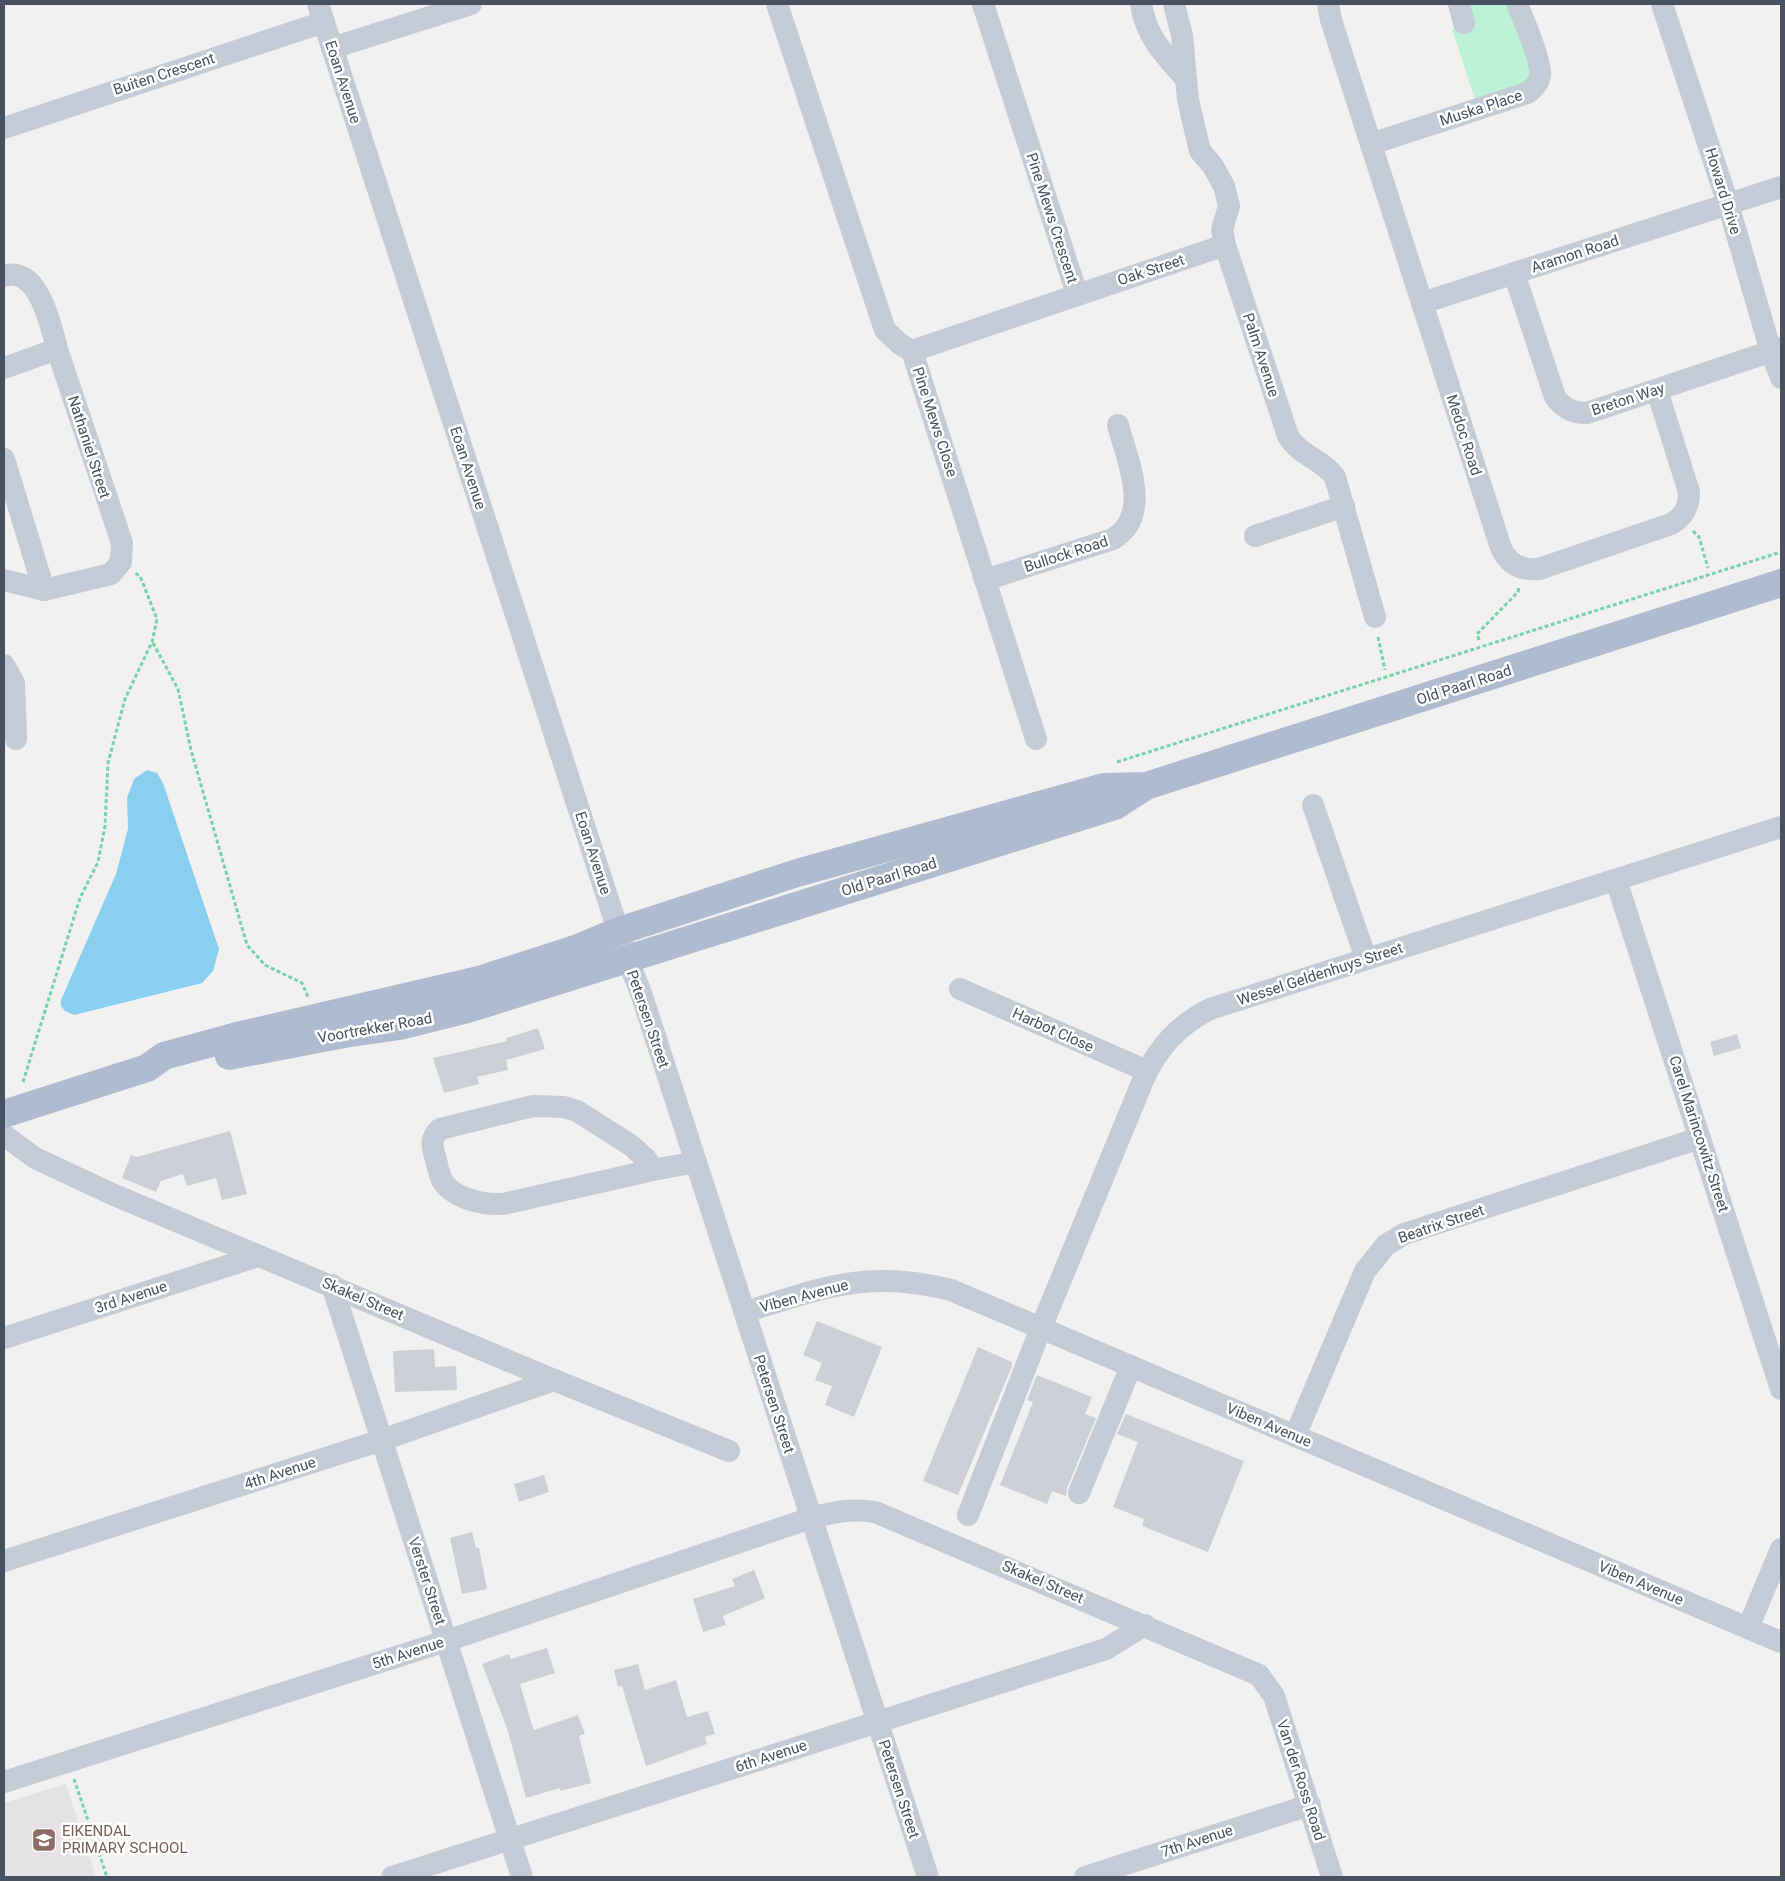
<svg xmlns="http://www.w3.org/2000/svg" width="1785" height="1881" font-family="Roboto,sans-serif">
	<rect width="100%" height="100%" fill="#f3f1f0"/>
	<polygon fill="#e4e2e2" points="66,1784 96,1877 4,1877 4,1803"/>
	<polygon fill="#bdf2d8" points="1466,4 1512,4 1533,66 1531,80 1476,103 1452,29 1470,23"/>
	<polygon fill="#89cff0" points="147,770 157,773 163,783 219,949 213,971 202,983 74,1015 65,1011 61,1006 61,1000 116,874 128,829 127,798 134,779"/>
	<g fill="#cccfd6">
		<polygon points="538,1028 545,1049 506,1060 508,1070 477,1077 479,1084 444,1093 433,1058 507,1041 506,1038"/>
		<polygon points="1737,1034 1741,1048 1714,1056 1710,1042"/>
		<polygon points="230,1131 247,1194 222,1200 216,1178 187,1186 183,1174 161,1181 156,1192 122,1178 131,1155 137,1157"/>
		<polygon points="817,1321 882,1347 854,1417 825,1405 832,1386 815,1380 822,1363 803,1355"/>
		<polygon points="978,1347 1012,1362 1012,1366 958,1495 923,1481"/>
		<polygon points="434,1349 435,1367 456,1366 457,1390 395,1392 393,1351"/>
		<polygon points="1037,1375 1092,1397 1085,1414 1096,1418 1067,1488 1066,1496 1052,1491 1047,1504 1000,1485 1033,1402 1027,1400"/>
		<polygon points="1126,1414 1244,1461 1208,1552 1142,1526 1144,1519 1113,1507 1138,1442 1117,1434"/>
		<polygon points="544,1475 549,1492 519,1502 514,1484"/>
		<polygon points="472,1532 476,1548 479,1548 487,1589 462,1594 450,1538"/>
		<polygon points="754,1570 765,1598 723,1616 726,1625 703,1632 693,1599 735,1586 732,1579"/>
		<polygon points="547,1648 555,1673 520,1684 532,1725 534,1730 578,1715 585,1734 579,1736 591,1783 560,1791 560,1788 526,1798 507,1728 482,1664 509,1654 511,1659"/>
		<polygon points="638,1664 645,1690 676,1680 687,1717 708,1711 715,1734 705,1737 707,1744 646,1766 622,1686 618,1687 614,1670"/>
	</g>
	<g fill="none" stroke-linecap="round" stroke-linejoin="round">
		<g stroke="#74d2ae" stroke-width="3" stroke-dasharray="4 2.5" stroke-linecap="butt">
			<polyline points="1693,531 1699,537 1708,568"/>
			<polyline points="1378,637 1385,670"/>
			<polyline points="1479,640 1477,634 1518,592 1519,586"/>
			<polyline points="153,643 178,689 191,750 247,945 265,965 302,983 308,997"/>
			<polyline points="1117,762 1781,552"/>
			<polyline points="23,1082 80,898 98,862 105,826 108,763 125,699 152,642 157,619 140,576 135,573"/>
			<polyline points="74,1779 107,1877"/>
		</g>
		<g stroke="#c3cbd6" stroke-width="22">
			<polyline points="318,4 627,958 641,993 928,1877"/>
			<polyline points="777,4 885,330 900,344 912,351 1036,739"/>
			<polyline points="983,4 1077,294"/>
			<path d="M 1141,4 C 1146,37 1164,54 1186,79"/>
			<path d="M 1174,4 L 1182,35 L 1188,100 L 1200,151 L 1213,166 L 1224,186 L 1229,206 L 1222,230 L 1225,245 L 1288,436 C 1299,455 1323,460 1335,477 L 1375,617"/>
			<path d="M 1328,4 L 1331,20 L 1500,545 C 1506,563 1520,571 1539,569 L 1671,524 C 1684,517 1689,507 1689,492 L 1657,390"/>
			<polyline points="1459,4 1464,23"/>
			<polyline points="1662,4 1728,204 1771,352 1781,378"/>
			<polyline points="332,48 471,4"/>
			<polyline points="4,128 324,22"/>
			<path d="M 1371,144 L 1527,93 C 1533,89 1539,84 1540,75 C 1542,62 1523,18 1517,4"/>
			<path d="M 1514,273 L 1555,397 C 1564,409 1573,413 1587,413 L 1781,348"/>
			<path d="M 4,276 C 38,264 51,326 57,349 L 122,543 L 121,562 L 111,574 L 44,590 L 4,580"/>
			<polyline points="1422,303 1781,187"/>
			<polyline points="912,351 1225,245"/>
			<polyline points="4,368 57,349"/>
			<polyline points="4,459 44,590"/>
			<polyline points="1255,536 1344,506"/>
			<path d="M 985,580 L 1113,539 C 1153,515 1127,460 1118,425"/>
			<polyline points="4,665 14,683 16,739"/>
			<polyline points="1313,805 1366,959"/>
			<polyline points="1616,880 1781,1389"/>
			<polyline points="960,989 1147,1071"/>
			<polyline points="4,1135 35,1158 112,1194 554,1380 729,1451"/>
			<path d="M 653,1170 L 503,1204 C 484,1205 455,1199 443,1182 C 439,1176 437,1164 435,1156 C 432,1145 430,1138 440,1129 L 533,1106 L 564,1107 L 577,1111 L 632,1146 L 646,1159 L 653,1170 L 696,1162"/>
			<polyline points="332,1285 522,1877"/>
			<path d="M 745,1312 C 823,1288 867,1269 951,1290 L 1781,1642"/>
			<polyline points="4,1338 258,1256"/>
			<polyline points="1295,1436 1365,1271 1386,1245 1404,1234 1700,1138"/>
			<polyline points="1079,1493 1131,1366"/>
			<path d="M 968,1515 L 1041,1328 L 1144,1078 C 1159,1046 1179,1025 1210,1009 L 1781,827"/>
			<polyline points="4,1561 382,1440 554,1380"/>
			<polyline points="1748,1628 1781,1549"/>
			<path d="M 4,1782 L 446,1641 L 811,1518 C 834,1512 852,1508 875,1512 L 1259,1675 L 1274,1696 L 1332,1877"/>
			<polyline points="392,1877 1106,1649 1145,1625"/>
			<polyline points="1085,1877 1310,1805"/>
		</g>
		<g stroke="#afbcd0" stroke-width="28">
			<polyline points="229,1056 344,1034 400,1026 468,1009 1115,806 1146,786"/>
			<polyline points="4,1114 147,1068 164,1056 237,1036 479,980 578,948 619,931 797,873 1104,787 1146,786 1781,583"/>
		</g>
	</g>
	<defs>
		<symbol id="school-square" viewBox="-11 -11 22 22"><rect x="-9" y="-9" width="18" height="18" rx="4" fill="#8d6e63" stroke="#fff"/><path d="M0-5L7-2L0 1L-7-2ZM-4 1L0 2.5L4 1V4Q0 6-4 4Z" fill="#fff"/></symbol>
	</defs>
	<g fill-rule="evenodd">
		<use href="#school-square" x="30" y="1826" width="28" height="28"/>
	</g>
	<g text-anchor="middle" dominant-baseline="central" stroke-width="5" stroke-linejoin="round" paint-order="stroke">
		<g font-size="15" fill="#47515f" stroke="#fff">
			<text transform="translate(164 74) rotate(-18)">Buiten Crescent</text>
			<text transform="translate(343 82) rotate(72)">Eoan Avenue</text>
			<text transform="translate(1481 108) rotate(-18)">Muska Place</text>
			<text transform="translate(1723 191) rotate(73)">Howard Drive</text>
			<text transform="translate(1052 218) rotate(72)">Pine Mews Crescent</text>
			<text transform="translate(1575 254) rotate(-18)">Aramon Road</text>
			<text transform="translate(1151 270) rotate(-18)">Oak Street</text>
			<text transform="translate(1261 355) rotate(72)">Palm Avenue</text>
			<text transform="translate(1628 399) rotate(-18)">Breton Way</text>
			<text transform="translate(935 422) rotate(72)">Pine Mews Close</text>
			<text transform="translate(1464 435) rotate(72)">Medoc Road</text>
			<text transform="translate(89 447) rotate(72)">Nathaniel Street</text>
			<text transform="translate(468 468) rotate(72)">Eoan Avenue</text>
			<text transform="translate(1066 554) rotate(-18)">Bullock Road</text>
			<text transform="translate(1464 685) rotate(-18)">Old Paarl Road</text>
			<text transform="translate(593 853) rotate(72)">Eoan Avenue</text>
			<text transform="translate(889 877) rotate(-17)">Old Paarl Road</text>
			<text transform="translate(1320 974) rotate(-18)">Wessel Geldenhuys Street</text>
			<text transform="translate(648 1019) rotate(71)">Petersen Street</text>
			<text transform="translate(375 1028) rotate(-10)">Voortrekker Road</text>
			<text transform="translate(1053 1030) rotate(24)">Harbot Close</text>
			<text transform="translate(1699 1134) rotate(72)">Carel Marincowitz Street</text>
			<text transform="translate(1441 1224) rotate(-19)">Beatrix Street</text>
			<text transform="translate(804 1296) rotate(-15)">Viben Avenue</text>
			<text transform="translate(131 1297) rotate(-18)">3rd Avenue</text>
			<text transform="translate(363 1299) rotate(23)">Skakel Street</text>
			<text transform="translate(774 1404) rotate(72)">Petersen Street</text>
			<text transform="translate(1269 1425) rotate(23)">Viben Avenue</text>
			<text transform="translate(280 1473) rotate(-18)">4th Avenue</text>
			<text transform="translate(427 1581) rotate(72)">Verster Street</text>
			<text transform="translate(1043 1582) rotate(23)">Skakel Street</text>
			<text transform="translate(1641 1583) rotate(23)">Viben Avenue</text>
			<text transform="translate(408 1653) rotate(-18)">5th Avenue</text>
			<text transform="translate(771 1756) rotate(-18)">6th Avenue</text>
			<text transform="translate(1301 1780) rotate(72)">Van der Ross Road</text>
			<text transform="translate(899 1789) rotate(72)">Petersen Street</text>
			<text transform="translate(1197 1841) rotate(-18)">7th Avenue</text>
		</g>
		<g font-size="15" fill="#785e54" stroke="#fff" text-anchor="start">
			<text x="62" y="1831">EIKENDAL<tspan x="62" dy="17">PRIMARY SCHOOL</tspan></text>
		</g>
	</g>
	<rect width="1785" height="1881" fill="none" stroke="#47515f" stroke-width="10"/>
</svg>
